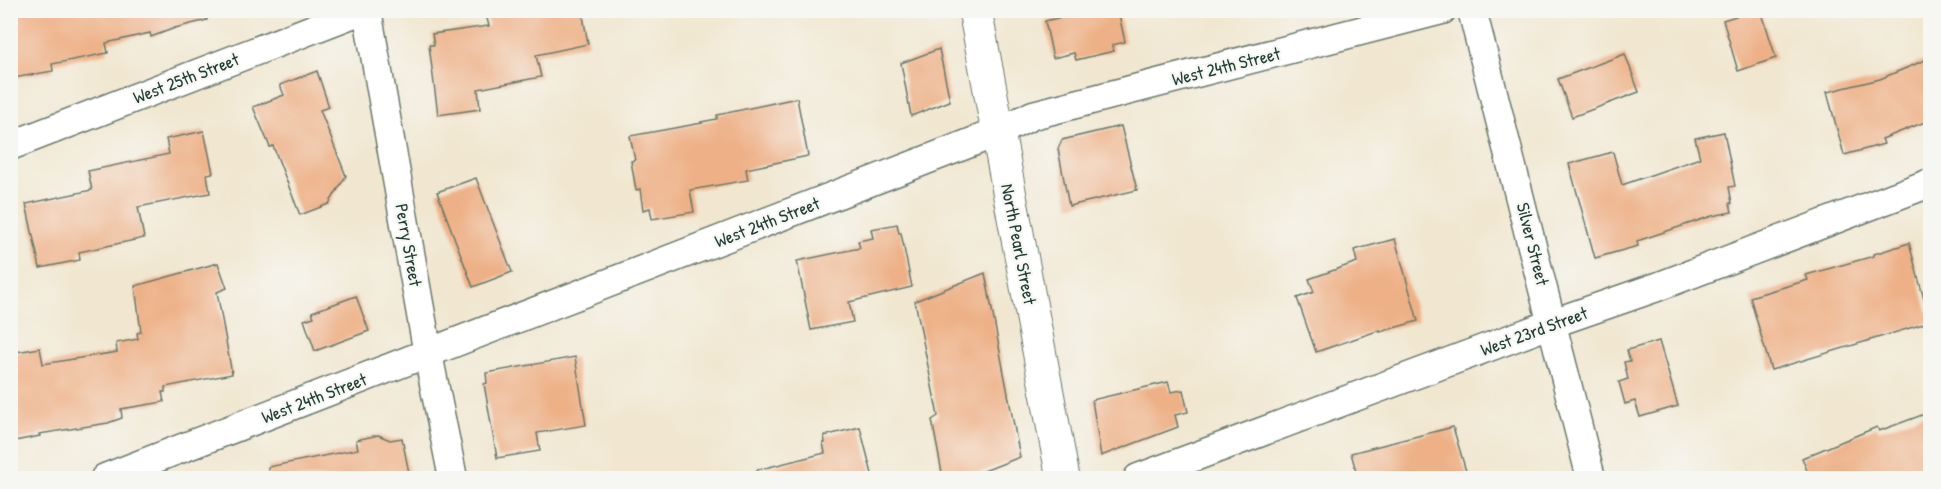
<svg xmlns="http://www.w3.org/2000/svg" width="1941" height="489" font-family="'Patrick Hand',sans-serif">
	<rect width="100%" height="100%" fill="#f6f6f2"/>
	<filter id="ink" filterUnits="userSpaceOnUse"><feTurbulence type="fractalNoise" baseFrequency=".0167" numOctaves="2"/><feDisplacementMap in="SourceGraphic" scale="12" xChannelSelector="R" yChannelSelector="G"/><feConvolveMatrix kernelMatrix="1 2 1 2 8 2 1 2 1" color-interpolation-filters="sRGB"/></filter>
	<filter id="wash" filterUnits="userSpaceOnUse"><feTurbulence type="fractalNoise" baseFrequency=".008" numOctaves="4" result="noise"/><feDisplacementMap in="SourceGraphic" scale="24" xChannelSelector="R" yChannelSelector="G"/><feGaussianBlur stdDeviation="1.35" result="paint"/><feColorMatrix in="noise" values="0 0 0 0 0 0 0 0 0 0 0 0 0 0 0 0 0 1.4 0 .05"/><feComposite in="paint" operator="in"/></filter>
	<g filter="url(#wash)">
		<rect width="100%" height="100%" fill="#f1e7d0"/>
		<g id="blocks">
			<g fill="#eeb187">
				<polygon points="10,10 214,10 214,13 206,16 207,20 175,28 151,37 150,33 106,43 108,53 52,64 53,71 14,78 10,56"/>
				<polygon points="509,10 582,10 588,44 536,55 541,77 478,89 480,109 438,115 429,45 434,45 432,34 489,26 486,15"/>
				<polygon points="1092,10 1118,10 1125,42 1112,45 1114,51 1076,60 1074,53 1053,58 1045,21"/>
				<polygon points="1735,10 1761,10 1776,58 1738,71 1723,20 1736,16"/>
				<polygon points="939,49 950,101 911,116 901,63"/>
				<polygon points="1625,54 1639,92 1572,117 1558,79"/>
				<polygon points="1930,58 1930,120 1882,139 1884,144 1844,155 1827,92 1880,79"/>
				<polygon points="317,71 329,107 320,110 346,176 329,204 300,215 273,146 270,147 253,107 284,95 280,85"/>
				<polygon points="797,98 808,156 746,169 748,180 690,190 694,212 652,219 650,208 643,210 640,189 636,190 631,161 635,160 630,136 702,123 701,122 717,119 717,115"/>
				<polygon points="1121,126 1137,190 1069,206 1058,149 1062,140"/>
				<polygon points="204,131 213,173 207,174 210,193 138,207 144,238 79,252 80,260 40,268 26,204 92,190 88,171 169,154 166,139"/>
				<polygon points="1724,132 1735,186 1729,187 1732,203 1730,203 1732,212 1712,216 1637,241 1638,246 1595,258 1569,164 1613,152 1622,185 1700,158 1695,138"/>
				<polygon points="476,178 512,272 473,287 437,192"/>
				<polygon points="897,224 899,233 901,233 912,287 849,302 853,322 811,330 797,261 860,248 858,241 873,238 871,229"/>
				<polygon points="1395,239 1418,321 1380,332 1380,330 1316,352 1297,298 1314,292 1309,279 1357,262 1354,250"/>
				<polygon points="1909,243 1930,322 1771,370 1750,297 1808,280 1806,275 1874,256 1874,254"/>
				<polygon points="218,263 227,288 217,292 232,374 165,387 165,392 162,392 164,402 121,409 122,418 108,423 39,434 40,436 10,442 10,353 40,348 43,364 117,352 116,343 138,339 137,333 141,332 135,286"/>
				<polygon points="985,273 1020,457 966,478 943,478 932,420 938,416 915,301"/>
				<polygon points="356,296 369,331 315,351 304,320 314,317 312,312"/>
				<polygon points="1659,341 1678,406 1640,417 1635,401 1625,404 1619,382 1628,379 1624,362 1630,361 1627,350"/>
				<polygon points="575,357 586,425 537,433 540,451 497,458 484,384 487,383 486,373"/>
				<polygon points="1168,382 1171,392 1183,390 1188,412 1175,415 1178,427 1101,456 1092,400"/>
				<polygon points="1930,412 1930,478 1810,478 1802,458 1877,427 1879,431"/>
				<polygon points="860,427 873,478 758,478 757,470 825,453 823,443 825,443 824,436"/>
				<polygon points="1453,427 1468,478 1358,478 1351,453"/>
				<polygon points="378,435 390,440 402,438 410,478 269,478 268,467 358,449 356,440"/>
			</g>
		</g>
	</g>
	<g filter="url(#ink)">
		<use href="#blocks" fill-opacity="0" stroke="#68786b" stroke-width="1.5"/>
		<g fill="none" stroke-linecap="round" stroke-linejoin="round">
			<defs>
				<g id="street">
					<polyline points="367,10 428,354 453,478"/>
					<polyline points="1472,10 1591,478"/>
					<polyline points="10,146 362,10"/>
					<polyline points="105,478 965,145 998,132 1033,115 1442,10"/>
					<polyline points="1138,478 1553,323 1657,287 1930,183"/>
				</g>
				<polyline id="secondary" points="975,10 1063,478"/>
			</defs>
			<use href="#street" stroke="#68786b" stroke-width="31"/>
			<use href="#secondary" stroke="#68786b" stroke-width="35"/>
			<use href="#street" stroke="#fff" stroke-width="28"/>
			<use href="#secondary" stroke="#fff" stroke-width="33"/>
		</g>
	</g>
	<g text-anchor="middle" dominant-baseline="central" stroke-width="4.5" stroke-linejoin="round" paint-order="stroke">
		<g font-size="18" fill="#1f3d34" stroke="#f6f6f2">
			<text transform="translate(1226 66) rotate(-14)">West 24th Street</text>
			<text transform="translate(186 78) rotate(-21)">West 25th Street</text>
			<text transform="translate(767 222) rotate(-21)">West 24th Street</text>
			<text transform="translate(1019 244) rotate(79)">North Pearl Street</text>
			<text transform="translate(1533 244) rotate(76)">Silver Street</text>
			<text transform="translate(409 245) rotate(80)">Perry Street</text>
			<text transform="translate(1534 331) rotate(-20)">West 23rd Street</text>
			<text transform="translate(314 398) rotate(-21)">West 24th Street</text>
		</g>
	</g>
	<rect width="1941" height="489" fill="none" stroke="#f6f6f2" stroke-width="36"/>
</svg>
